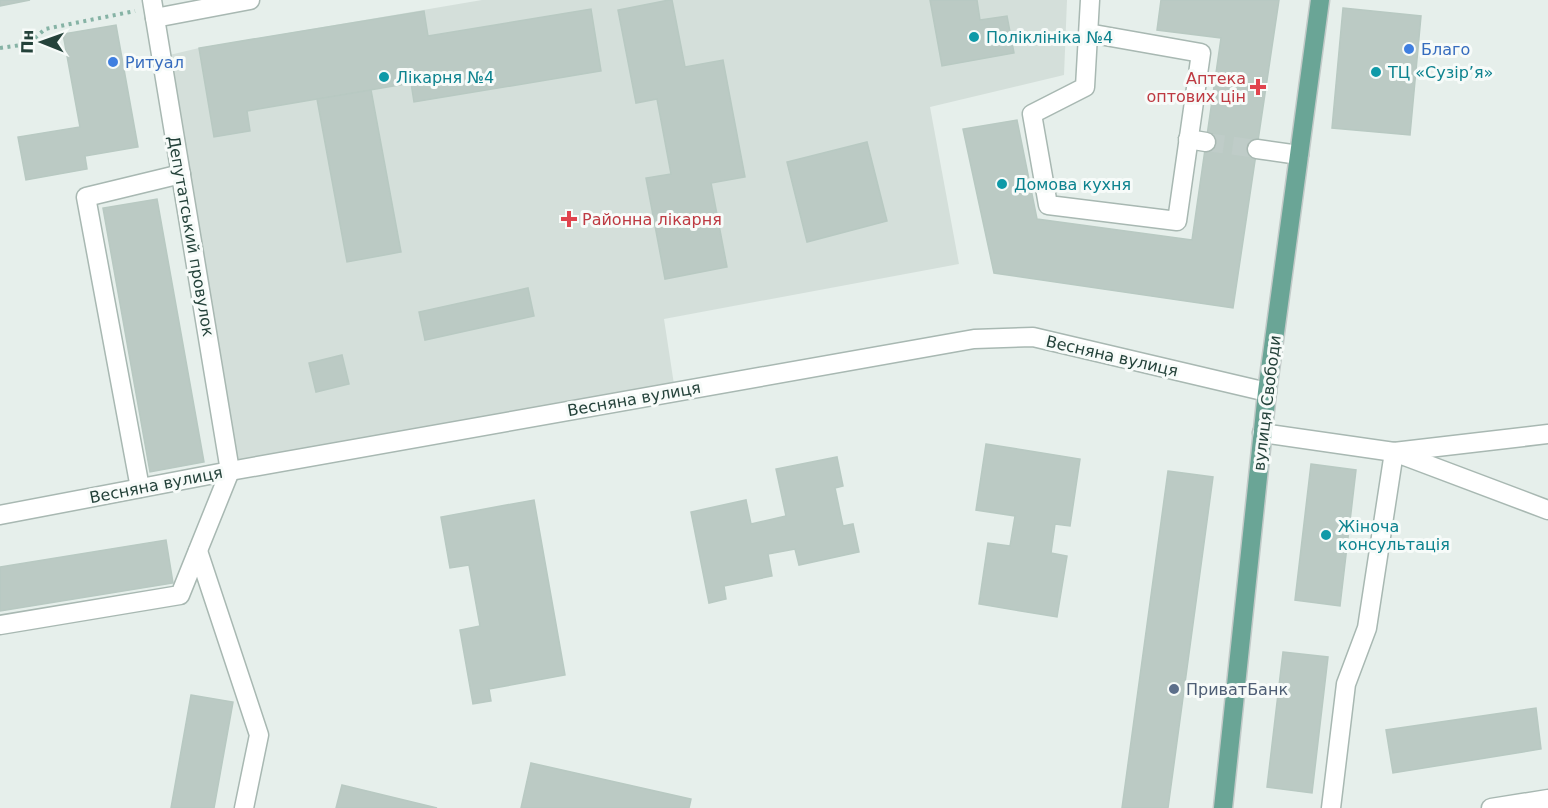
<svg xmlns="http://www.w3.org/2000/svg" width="1548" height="808" font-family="'DejaVu Sans',sans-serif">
	<rect width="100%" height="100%" fill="#e6efeb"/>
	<polygon fill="#d4dfda" points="482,0 1067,0 1064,75 930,107 959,264 664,319 675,391 230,471 161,57 199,48"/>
	<g fill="#bbcac4" stroke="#b8c9c2" stroke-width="1.5">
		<polygon points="0,0 30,0 0,6"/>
		<polygon points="669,0 672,0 685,67 723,60 745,177 711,183 727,267 665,279 646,178 671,174 657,99 636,103 618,10"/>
		<polygon points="930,0 977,0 980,20 1007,16 1014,53 942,66"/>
		<polygon points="1161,0 1279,0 1233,308 994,273 963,129 1017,120 1037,219 1192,240 1221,38 1157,30"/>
		<polygon points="1343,8 1421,16 1410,135 1332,128"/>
		<polygon points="591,9 601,71 414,102 411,83 247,111 250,131 214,137 199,48 424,11 428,36"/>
		<polygon points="116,25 138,147 85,156 87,169 26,180 18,137 80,127 63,34"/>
		<polygon points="371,90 401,252 347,262 317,99"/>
		<polygon points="867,142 887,221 807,242 787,162"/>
		<polygon points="157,199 204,462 150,472 103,208"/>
		<polygon points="528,288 534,316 425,340 419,312"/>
		<polygon points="342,355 349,384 316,392 309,363"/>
		<polygon points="986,444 1080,459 1070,526 1055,524 1051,553 1067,556 1057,617 979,604 988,543 1010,546 1015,516 976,510"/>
		<polygon points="837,457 843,486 835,488 843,526 853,524 859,552 799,565 795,549 768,554 772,576 724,586 726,599 709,603 691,512 746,500 751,524 786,516 776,469"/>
		<polygon points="1311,464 1356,470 1340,606 1295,600"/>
		<polygon points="1168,471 1213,477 1168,808 1122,808"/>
		<polygon points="534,500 565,675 489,689 491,701 473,704 460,630 480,626 469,565 450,568 441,517"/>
		<polygon points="166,540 173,583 0,611 0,567"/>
		<polygon points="1283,652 1328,657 1312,793 1267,787"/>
		<polygon points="191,695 233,702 214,808 171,808"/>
		<polygon points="1536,708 1541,749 1393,773 1386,730"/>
		<polygon points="531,763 691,799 689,808 521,808"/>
		<polygon points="342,785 437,808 336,808"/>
	</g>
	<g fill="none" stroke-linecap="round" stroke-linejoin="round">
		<polyline stroke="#bfccc8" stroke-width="18" stroke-dasharray="18 9" stroke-linecap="butt" points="1206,142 1257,149"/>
		<defs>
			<g id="minor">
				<polyline points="155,18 250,0"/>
				<polyline points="1088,33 1201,53 1177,221 1048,205 1032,114 1085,87 1090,0"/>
				<polyline points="1188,139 1206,142"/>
				<polyline points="1257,149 1299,155"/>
				<polyline points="1262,433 1394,452 1548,434"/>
				<polyline points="140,488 86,197 181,174"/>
				<polyline points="0,515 230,471 974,339 1033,337 1267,392"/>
				<polyline points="198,551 259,735 244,808"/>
				<polyline points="0,625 180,595 230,471 152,0"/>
				<polyline points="1331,808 1346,684 1367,628 1394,452 1548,510"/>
				<polyline points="1491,808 1548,799"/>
			</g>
			<polyline id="major" points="1223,808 1267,392 1320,0"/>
		</defs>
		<use href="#minor" stroke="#a8b8b2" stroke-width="21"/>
		<use href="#major" stroke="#c2cac8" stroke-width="21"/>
		<polyline stroke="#86b3a5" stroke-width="4" stroke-dasharray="3 4.5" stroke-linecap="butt" points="0,48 28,44 45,29 135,11"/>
		<use href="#minor" stroke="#fff" stroke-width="18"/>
		<use href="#major" stroke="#6aa596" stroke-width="18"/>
	</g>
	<g fill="#0f9aa8" stroke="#f7fbf9" stroke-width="2">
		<circle cx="974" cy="37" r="6"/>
		<circle cx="1376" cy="72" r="6"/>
		<circle cx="384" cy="77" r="6"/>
		<circle cx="1002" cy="184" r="6"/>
		<circle cx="1326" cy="535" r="6"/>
	</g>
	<g fill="#3f7fe0" stroke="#f7fbf9" stroke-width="2">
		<circle cx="1409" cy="49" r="6"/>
		<circle cx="113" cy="62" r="6"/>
	</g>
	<g fill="#e0444e" stroke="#f7fbf9" stroke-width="2">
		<path d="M1255 78h6v6h6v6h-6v6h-6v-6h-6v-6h6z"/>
		<path d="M566 210h6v6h6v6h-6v6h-6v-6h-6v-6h6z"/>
	</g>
	<circle fill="#5c6f8a" stroke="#f7fbf9" stroke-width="2" cx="1174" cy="689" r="6"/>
	<g text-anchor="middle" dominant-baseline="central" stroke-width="6" stroke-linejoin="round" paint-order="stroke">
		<g font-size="16" fill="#0d838f" stroke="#f7fbf9" text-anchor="start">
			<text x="986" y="37">Поліклініка №4</text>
			<text x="1388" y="72">ТЦ «Сузір’я»</text>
			<text x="396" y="77">Лікарня №4</text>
			<text x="1014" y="184">Домова кухня</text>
			<text x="1338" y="526">Жіноча<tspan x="1338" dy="18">консультація</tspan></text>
		</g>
		<g font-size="16" fill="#366cbe" stroke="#f7fbf9" text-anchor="start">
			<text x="1421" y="49">Благо</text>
			<text x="125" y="62">Ритуал</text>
		</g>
		<g font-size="16" fill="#be3a42" stroke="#f7fbf9" text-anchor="end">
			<text x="1246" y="78">Аптека<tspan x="1246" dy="18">оптових цін</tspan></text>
			<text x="582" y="219" text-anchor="start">Районна лікарня</text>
		</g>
		<g font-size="16" fill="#24423a" stroke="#f7fbf9">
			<text transform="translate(191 236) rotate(80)">Депутатський провулок</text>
			<text transform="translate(1112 356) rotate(13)">Весняна вулиця</text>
			<text transform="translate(634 399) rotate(-10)">Весняна вулиця</text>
			<text transform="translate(1267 403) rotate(-83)">вулиця Свободи</text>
			<text transform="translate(156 485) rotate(-11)">Весняна вулиця</text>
		</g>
		<g font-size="16" fill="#4e5e75" stroke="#f7fbf9" text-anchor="start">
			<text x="1186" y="689">ПриватБанк</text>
		</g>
	</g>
	<g transform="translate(42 42) rotate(271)" stroke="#f7fbf9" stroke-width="4.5" paint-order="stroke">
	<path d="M0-4.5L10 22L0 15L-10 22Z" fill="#24423a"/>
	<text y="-9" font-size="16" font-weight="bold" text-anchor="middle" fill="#24423a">Пн</text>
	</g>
</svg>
